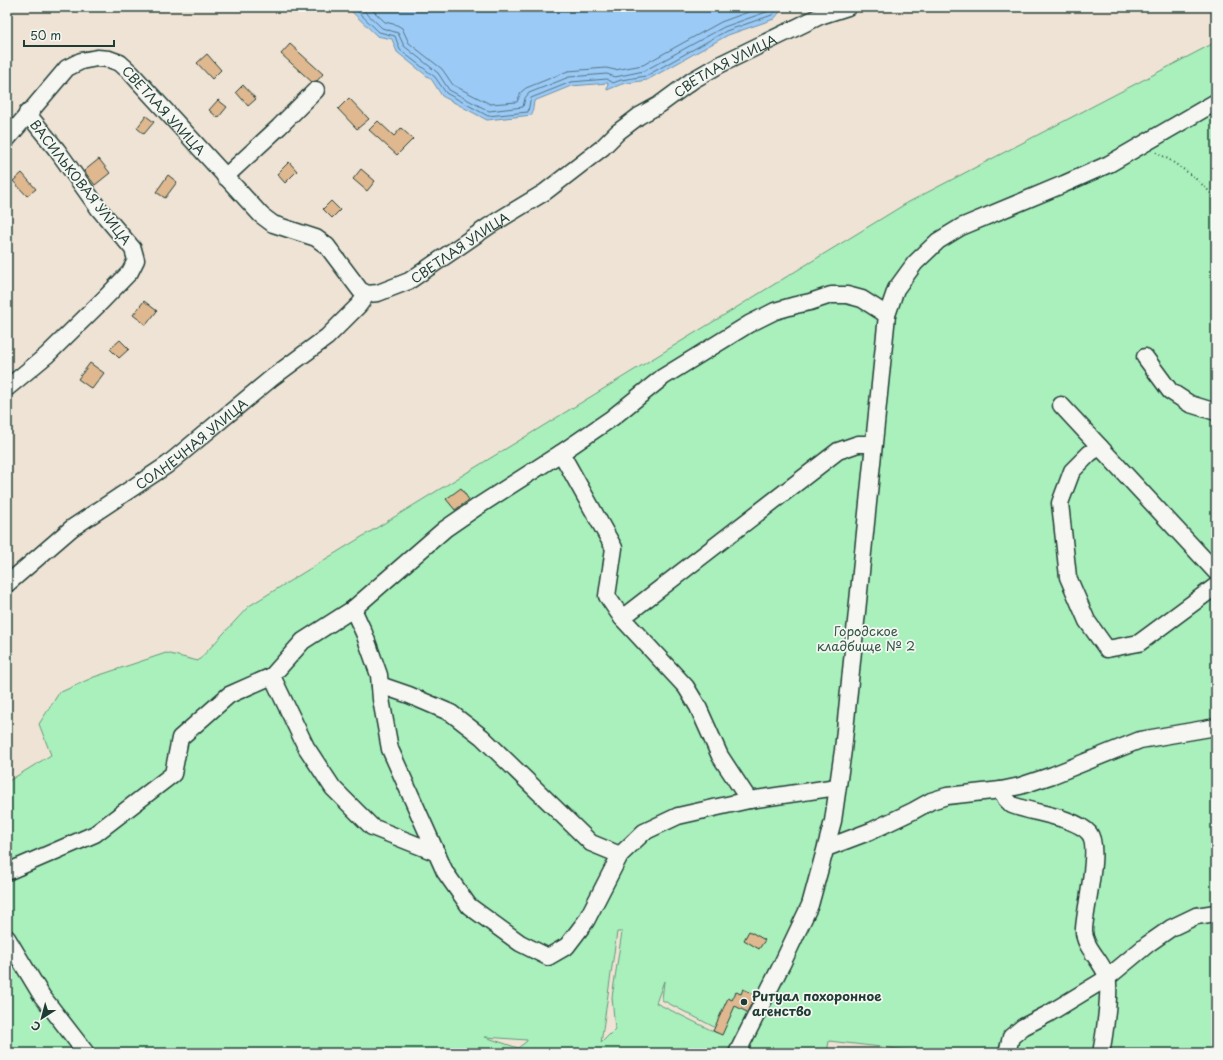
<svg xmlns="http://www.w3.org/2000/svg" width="1223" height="1060" font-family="'Playpen Sans',sans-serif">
	<rect width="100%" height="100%" fill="#efe3d5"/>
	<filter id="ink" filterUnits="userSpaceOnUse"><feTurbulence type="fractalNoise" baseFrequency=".025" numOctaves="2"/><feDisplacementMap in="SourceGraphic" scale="8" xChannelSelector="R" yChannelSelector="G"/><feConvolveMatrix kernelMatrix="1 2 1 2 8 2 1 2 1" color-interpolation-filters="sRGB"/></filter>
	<g filter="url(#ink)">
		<path fill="#a9f0bc" stroke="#649678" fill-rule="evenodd" d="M 1216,42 L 1216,1053 L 932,1053 L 829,1041 L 827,1053 L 7,1053 L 7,782 L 51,755 L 39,724 L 59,693 L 94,677 L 166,653 L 198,661 L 249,606 L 907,203 ZM 617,932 L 622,932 L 612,997 L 615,1029 L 601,1043 ZM 664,981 L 662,1000 L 718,1029 L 717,1033 L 656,1003 ZM 485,1037 L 527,1040 L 527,1041 L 518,1048 Z"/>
		<polygon fill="#9ccaf7" stroke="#6a92a9" points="347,7 784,7 774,19 728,35 647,80 622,84 607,90 608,83 571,86 534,101 532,115 487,120 442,96 432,80 397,52 392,39 377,36"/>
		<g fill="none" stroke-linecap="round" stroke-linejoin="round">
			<g stroke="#517582" stroke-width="1">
				<polyline points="353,7 379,32 395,36 400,50 435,77 446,93 488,116 528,112 530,101 531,98 571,82 607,79 613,83 621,80 646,76 726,31 772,15 779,7"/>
				<polyline points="360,7 382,28 398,33 404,46 438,73 449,90 489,111 523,107 525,98 529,93 569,77 607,74 615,77 644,71 724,27 769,11 773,7"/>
				<polyline points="369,7 385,22 397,25 402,28 409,43 442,69 453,85 490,104 517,102 521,92 526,88 568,71 606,68 615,70 643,65 721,22 762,7"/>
			</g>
		</g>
		<g fill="#dfb890" stroke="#1f3d34">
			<polygon points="290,44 323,74 317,81 312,82 281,54"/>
			<polygon points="207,54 221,70 212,79 197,63"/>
			<polygon points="243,85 256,99 248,106 236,92"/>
			<polygon points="349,98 369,119 357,129 338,109"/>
			<polygon points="218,100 227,107 218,118 209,110"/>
			<polygon points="146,116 154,122 144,134 137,128"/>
			<polygon points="378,121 394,136 401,128 413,139 397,155 369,130"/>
			<polygon points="99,159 110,173 95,185 84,171"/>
			<polygon points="289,162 297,171 285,183 277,174"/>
			<polygon points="361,169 375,181 367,191 353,179"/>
			<polygon points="22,173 36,189 27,196 13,181"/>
			<polygon points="168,175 177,182 165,198 156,192"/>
			<polygon points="331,201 340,210 332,218 323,209"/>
			<polygon points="144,301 157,311 146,325 133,315"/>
			<polygon points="120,340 129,349 119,358 110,349"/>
			<polygon points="90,363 104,373 92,389 78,379"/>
			<polygon points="461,488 469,500 455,510 446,499"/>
			<polygon points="749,931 765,940 759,949 744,940"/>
			<polygon points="743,989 756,995 747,1012 735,1006 722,1035 713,1031 728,998 732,1000 736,992 741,994"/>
		</g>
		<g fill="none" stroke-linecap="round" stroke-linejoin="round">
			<defs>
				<g id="minor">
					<path id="s1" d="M 7,139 L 67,68 L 81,61 L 97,58 L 109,59 L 120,63 L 131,73 L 261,215 L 273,224 L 316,238 L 327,246 L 360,290 L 367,294 L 378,293 L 409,281 L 489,226 L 545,192 L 602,148 L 618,132 L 639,116 L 659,105 L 693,80 L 719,65 L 820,16 L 848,7"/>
					<polyline points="225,177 279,127 316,90"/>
					<polyline points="1145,357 1170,391 1190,404 1216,412"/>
					<polyline points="7,388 47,355 103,300 130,272 136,260 133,249 99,209 57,150 27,113"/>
					<polyline points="1061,405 1100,447"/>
					<polyline points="561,453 614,548 607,596 622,618 686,687 698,707 720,756 749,800"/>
					<polyline points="1216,572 1100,447 1090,453 1072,471 1060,503 1068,577 1087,621 1107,649 1139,643 1216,586"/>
					<path id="s2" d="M 7,584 L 72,528 L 167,465 L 273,377 L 327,337 L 359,305 L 367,294"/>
					<polyline points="353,609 303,641 272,676 306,747 333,788 372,827 437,853"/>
					<polyline points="622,618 838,451 858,444 873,444"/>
					<polyline points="380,685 409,695 451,713 482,737 591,843 620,855"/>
					<polyline points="837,787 749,800 678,816 644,832 620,855 586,921 567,946 548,957 520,943 469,906 445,872 390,749 381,699 379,675 364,633 353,609 445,529 477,507 561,453 612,418 663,377 749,324 775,311 796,305 810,302 831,295 847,295 862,299 887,315"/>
					<path d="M 1001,790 L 1006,799 L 1012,805 C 1032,813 1075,817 1089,833 C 1101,847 1085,908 1084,929 C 1083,947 1102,960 1107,977 C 1111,991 1104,1038 1101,1053"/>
					<polyline points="826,848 871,831 913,811 931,801 947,796 1001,790 1020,786 1053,775 1140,740 1216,727"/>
					<polyline points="7,872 95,834 173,774 180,738 229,695 272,676"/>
					<polyline points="7,938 42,996 86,1053"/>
					<polyline points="737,1053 782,964 810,905 833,821 843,750 887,315 896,289 915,263 938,241 961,227 1064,184 1109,164 1216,102"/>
					<polyline points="1009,1053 1008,1049 1011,1037 1023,1027 1048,1014 1107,978 1148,944 1171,928 1196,916 1216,913"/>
				</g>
			</defs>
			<use href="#minor" stroke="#1f3d34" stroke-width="19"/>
			<path stroke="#1f3d34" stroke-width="2" stroke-dasharray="1 3" stroke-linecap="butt" d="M 1156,152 C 1179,165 1199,179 1216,199"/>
			<use href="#minor" stroke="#f6f6f2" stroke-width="16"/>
		</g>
	</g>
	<circle fill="#1f3d34" stroke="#f6f6f2" stroke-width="1.5" cx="744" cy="1002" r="4"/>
	<g text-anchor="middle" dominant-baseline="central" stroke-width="3.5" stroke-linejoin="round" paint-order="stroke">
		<g font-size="13" fill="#1f3d34" stroke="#f6f6f2">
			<text stroke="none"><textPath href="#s1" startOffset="921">СВЕТЛАЯ УЛИЦА</textPath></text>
			<text stroke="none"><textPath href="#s1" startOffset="213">СВЕТЛАЯ УЛИЦА</textPath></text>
			<text transform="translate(81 182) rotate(52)">ВАСИЛЬКОВАЯ УЛИЦА</text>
			<text stroke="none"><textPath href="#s1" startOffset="598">СВЕТЛАЯ УЛИЦА</textPath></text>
			<text stroke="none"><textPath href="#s2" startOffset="232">СОЛНЕЧНАЯ УЛИЦА</textPath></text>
		</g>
		<g font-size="13" fill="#345848" stroke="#f6f6f2">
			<text x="866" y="630">Городское<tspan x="866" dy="15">кладбище № 2</tspan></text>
		</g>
		<g font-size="13" font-weight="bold" fill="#1f3d34" stroke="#f6f6f2" text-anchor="start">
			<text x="752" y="995">Ритуал похоронное<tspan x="752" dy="15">агенство</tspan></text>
		</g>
	</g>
	<rect width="1223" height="1060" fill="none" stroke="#f6f6f2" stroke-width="24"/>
	<rect x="12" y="12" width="1199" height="1036" fill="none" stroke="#1f3d34" stroke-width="1.5" filter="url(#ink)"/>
	<g transform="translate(42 1018) rotate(216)" stroke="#f6f6f2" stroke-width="3" paint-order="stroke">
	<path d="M0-3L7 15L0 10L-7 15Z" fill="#1f3d34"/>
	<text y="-6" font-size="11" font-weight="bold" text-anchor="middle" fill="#1f3d34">С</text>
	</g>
	<path d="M24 40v6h90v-6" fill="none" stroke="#1f3d34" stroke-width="2"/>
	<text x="30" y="40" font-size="12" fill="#1f3d34" stroke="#f6f6f2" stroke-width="3" paint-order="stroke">50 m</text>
</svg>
